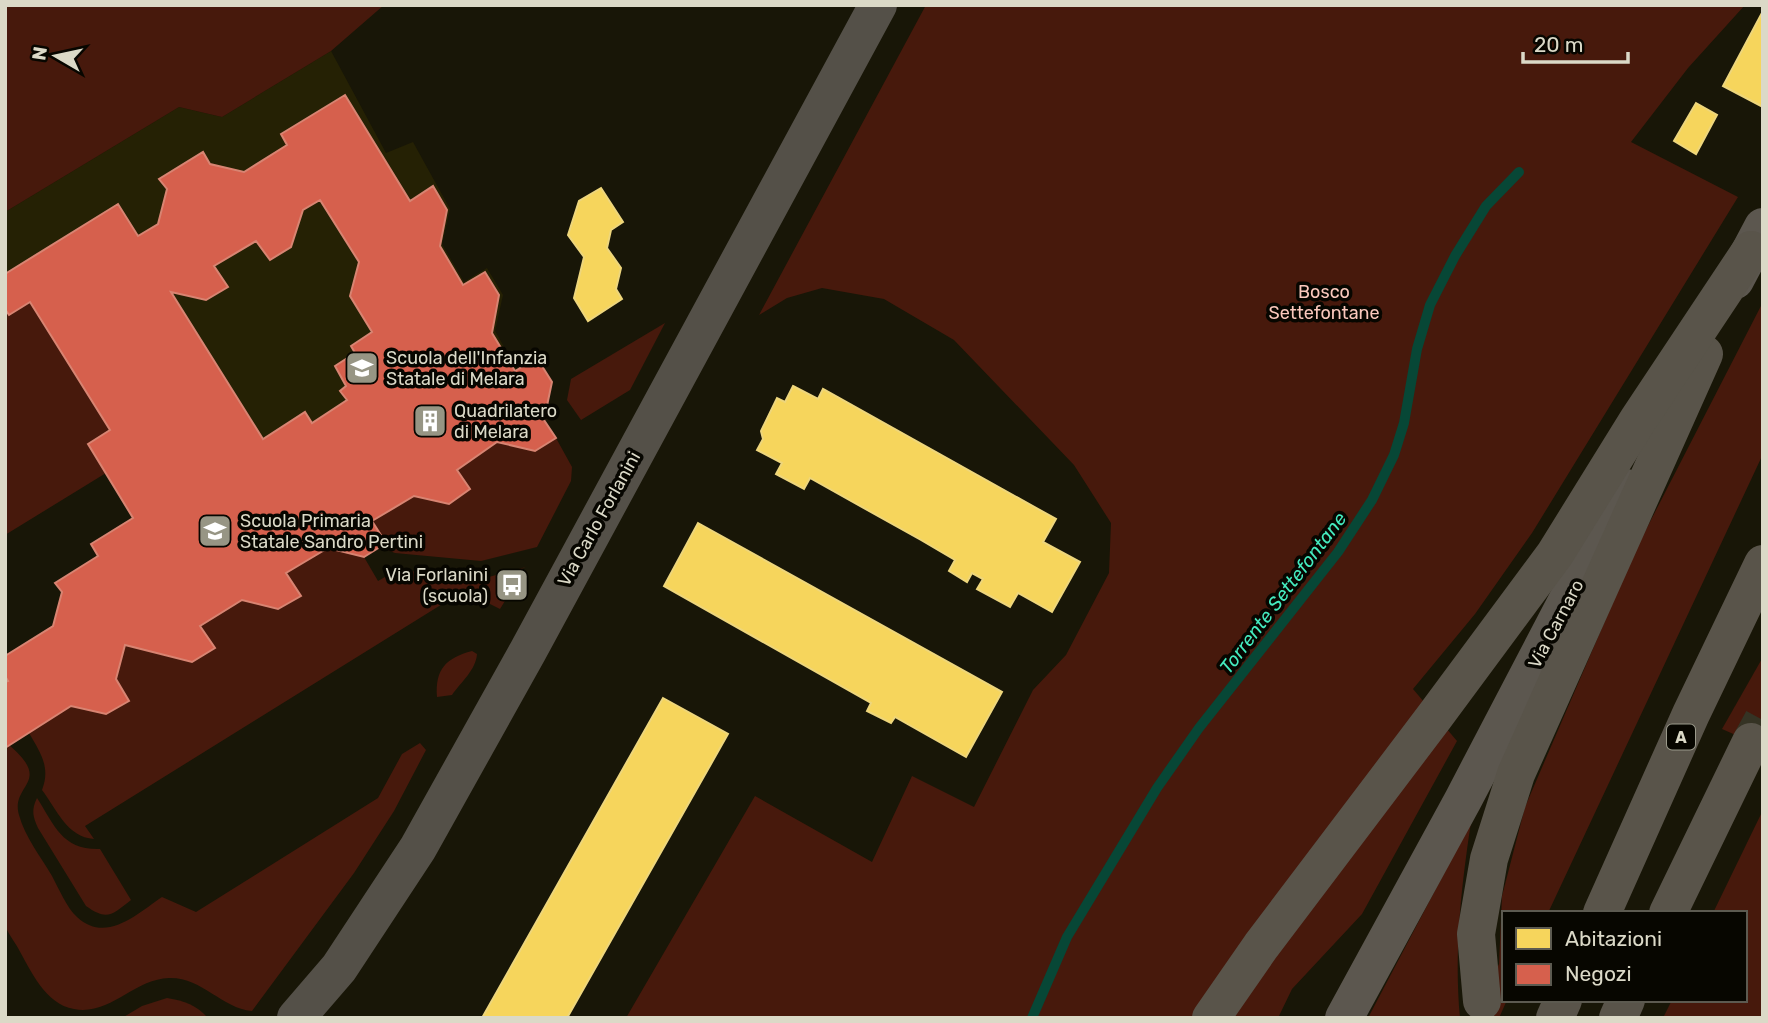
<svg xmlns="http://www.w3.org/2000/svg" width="1768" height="1023" font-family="Rubik,sans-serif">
	<rect width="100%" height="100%" fill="#181607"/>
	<polygon fill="#252104" points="331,51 386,153 413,142 450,209 442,244 464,282 487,268 503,295 495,331 517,370 537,358 552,382 544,420 556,438 535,451 457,470 470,489 449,504 373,521 386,543 364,557 327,548 287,573 301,596 278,609 201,626 215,648 106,714 71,706 31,731 62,592 55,583 98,556 91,544 133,517 88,444 109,430 30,303 9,315 5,310 5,212 179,107 222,117"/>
	<g fill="#47190c">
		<polygon points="5,5 384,5 331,51 222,117 179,107 5,212"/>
		<polygon points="926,5 1745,5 1688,68 1631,142 1738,197 1532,533 1475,614 1413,689 1457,741 1362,914 1292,989 1278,1018 626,1018 755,796 872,862 912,776 974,807 1033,690 1066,655 1109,573 1111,523 1074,465 954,340 884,299 822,288 787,298 759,315"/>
		<polygon points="30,302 110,430 88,444 106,473 5,535 5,310 9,315"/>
		<polygon points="1763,302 1763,454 1548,913 1504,913 1504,1000 1507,1000 1499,1018 1473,1018 1499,964 1502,896 1525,807 1635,551"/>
		<polygon points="665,323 630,390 581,420 567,400 571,379"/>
		<polygon points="556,438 572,467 571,481 537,547 481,561 395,553 380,547 386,543 372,521 414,496 449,504 470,489 457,470 497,442 535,451"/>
		<path d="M 328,548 L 364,557 L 378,581 L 397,570 L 485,578 L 526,567 L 509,574 L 500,590 L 508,596 L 500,609 L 470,594 L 444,603 L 85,826 L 94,839 C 67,837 57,810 42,790 C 51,767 40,752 29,733 L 71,706 L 106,714 L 129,701 L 116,679 L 125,645 L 192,662 L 214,648 L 200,626 L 242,600 L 278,609 L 300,596 L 286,573 Z"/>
		<path d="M 472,651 L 477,654 C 476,670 461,682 452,695 L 437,697 C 435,669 446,658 472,651 Z"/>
		<polygon points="1763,657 1763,747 1722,729"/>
		<path d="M 420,743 L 426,750 L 394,811 L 354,873 L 252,1011 C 221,1008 202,977 169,978 C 134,979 110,1016 74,1009 C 45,1004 31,971 18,948 C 14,941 7,932 5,925 C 2,908 5,888 5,871 C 5,830 5,789 5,748 L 9,745 C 54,783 10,784 19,815 C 25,837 41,857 52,876 C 59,889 67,908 77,917 C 106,944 137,914 162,897 L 196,912 L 378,798 L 402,754 Z"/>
		<path d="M 37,798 C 55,826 62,850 100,849 L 131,900 C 112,915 107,921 86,906 L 38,828 C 33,817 31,810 37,798 Z"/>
		<polygon points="1763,810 1763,1018 1663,1018 1672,1000 1745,1000 1745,913 1713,913"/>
		<path d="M 1471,822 C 1461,889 1454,950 1460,1018 L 1368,1018 Z"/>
		<path d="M 167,998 C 185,1001 196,1005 208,1018 L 122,1018 L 142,1006 Z"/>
	</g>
	<g fill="#f6d55c" stroke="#eed67c" stroke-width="2">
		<polygon points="1763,11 1763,107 1723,86"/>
		<polygon points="1696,103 1717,115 1696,154 1674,141"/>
		<polygon points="601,188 623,222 611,230 607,248 621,268 616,289 622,299 588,321 574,298 584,257 568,235 579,201"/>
		<polygon points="793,386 818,399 823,389 1056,519 1043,542 1080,562 1052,612 1018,593 1010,607 977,589 983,579 972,573 967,582 949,571 955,560 921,540 810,478 804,489 776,474 782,463 757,450 763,439 761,431 777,398 785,402"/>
		<polygon points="698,523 1002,692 966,757 895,717 891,723 867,711 871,703 664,586"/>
		<polygon points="663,698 728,734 567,1018 482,1018"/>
	</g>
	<path fill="#d6604d" stroke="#d88472" stroke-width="2" fill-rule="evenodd" d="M 345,95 L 410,201 L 433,186 L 447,210 L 440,246 L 463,285 L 485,272 L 499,295 L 492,333 L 515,371 L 537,358 L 552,382 L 544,420 L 556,438 L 535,451 L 497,442 L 457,470 L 470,489 L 449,504 L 414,496 L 372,521 L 386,543 L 380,547 L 364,557 L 328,548 L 286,573 L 301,596 L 278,609 L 242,600 L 200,626 L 215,648 L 192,662 L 125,645 L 116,679 L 129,701 L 106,714 L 71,706 L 5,748 L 5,682 L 8,681 L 5,676 L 5,656 L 53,626 L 62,592 L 55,583 L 98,556 L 91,544 L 133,518 L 88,444 L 110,430 L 30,302 L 9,315 L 5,309 L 5,274 L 118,204 L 138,236 L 158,224 L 167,189 L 159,179 L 203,152 L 210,164 L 244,172 L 287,145 L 281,134 ZM 320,200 L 359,262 L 350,296 L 372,332 L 351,346 L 355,353 L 335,366 L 346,386 L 340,391 L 347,400 L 312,423 L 305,412 L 263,439 L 171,292 L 206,300 L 228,287 L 214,266 L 256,241 L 270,260 L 291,247 L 303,210 Z"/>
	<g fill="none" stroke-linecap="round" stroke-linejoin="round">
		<polyline stroke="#074736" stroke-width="10" points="1032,1018 1067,937 1157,788 1199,728 1338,552 1372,500 1394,455 1404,423 1417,349 1430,305 1455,256 1486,206 1519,172"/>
		<polyline stroke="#353324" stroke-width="38" stroke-dasharray="38 19" stroke-linecap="butt" points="1751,742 1763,720"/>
		<polyline stroke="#545048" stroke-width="38" points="296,1018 339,968 418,848 528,651 878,5"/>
		<g stroke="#5c574f" stroke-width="38">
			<polyline points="1735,280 1763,227"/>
			<polyline points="1344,1018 1463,800 1626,488"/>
		</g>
		<g stroke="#59544a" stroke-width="38">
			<polyline points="1602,913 1691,714 1763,564"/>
			<polyline points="1668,913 1751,742"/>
			<polyline points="1482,1001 1476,934 1489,859 1516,774 1704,354"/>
			<polyline points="1211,1018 1261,946 1435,716 1555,554 1638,420 1751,250"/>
			<polyline points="1555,1018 1563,1000"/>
			<polyline points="1618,1018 1626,1000"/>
		</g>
	</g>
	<defs>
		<symbol id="school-square" viewBox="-11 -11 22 22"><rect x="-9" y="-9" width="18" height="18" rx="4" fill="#979584" stroke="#070600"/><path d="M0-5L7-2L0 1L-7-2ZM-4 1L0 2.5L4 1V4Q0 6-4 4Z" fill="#fff"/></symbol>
		<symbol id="building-square" viewBox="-11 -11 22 22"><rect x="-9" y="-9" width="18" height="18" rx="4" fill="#979584" stroke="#070600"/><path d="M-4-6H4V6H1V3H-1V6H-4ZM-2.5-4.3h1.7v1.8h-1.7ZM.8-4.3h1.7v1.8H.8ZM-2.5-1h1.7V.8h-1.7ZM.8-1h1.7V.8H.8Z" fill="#fff"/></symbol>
		<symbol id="bus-square" viewBox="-11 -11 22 22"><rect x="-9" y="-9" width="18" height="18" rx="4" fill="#979584" stroke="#070600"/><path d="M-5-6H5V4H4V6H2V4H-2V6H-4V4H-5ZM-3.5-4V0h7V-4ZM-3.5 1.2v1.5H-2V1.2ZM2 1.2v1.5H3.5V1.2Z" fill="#fff"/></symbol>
	</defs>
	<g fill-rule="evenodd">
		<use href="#school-square" x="343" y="349" width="38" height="38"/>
		<use href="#building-square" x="411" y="402" width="38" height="38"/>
		<use href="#school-square" x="196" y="512" width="38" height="38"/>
		<use href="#bus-square" x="493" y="566" width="38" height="38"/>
	</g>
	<g text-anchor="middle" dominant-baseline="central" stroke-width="7" stroke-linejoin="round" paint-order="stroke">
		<rect fill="#070600" stroke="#9b9a8b" stroke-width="2" x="1667" y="724.5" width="28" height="25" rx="5"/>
		<g font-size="16" font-weight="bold" fill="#dbd9c7">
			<text x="1681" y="737">A</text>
		</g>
		<g font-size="18" fill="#fac8bc" stroke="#070600">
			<text x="1324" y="292">Bosco<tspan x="1324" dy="21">Settefontane</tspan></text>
		</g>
		<g font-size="18" fill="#dbd9c7" stroke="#070600" text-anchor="start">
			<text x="386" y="358">Scuola dell'Infanzia<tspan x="386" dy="21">Statale di Melara</tspan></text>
			<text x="454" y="411">Quadrilatero<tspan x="454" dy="21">di Melara</tspan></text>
			<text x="240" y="521">Scuola Primaria<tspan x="240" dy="21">Statale Sandro Pertini</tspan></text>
			<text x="488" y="575" text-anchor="end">Via Forlanini<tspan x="488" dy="21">(scuola)</tspan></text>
		</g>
		<g font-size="18" fill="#dbd9c7" stroke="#070600">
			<text transform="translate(599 519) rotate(-61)">Via Carlo Forlanini</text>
			<text transform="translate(1556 624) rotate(-62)">Via Carnaro</text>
		</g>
		<g font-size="19" font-style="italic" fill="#45ebbf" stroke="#070600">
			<text transform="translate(1283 593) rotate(-53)">Torrente Settefontane</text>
		</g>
	</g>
	<rect width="1768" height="1023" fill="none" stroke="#dbd9c7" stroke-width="14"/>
	<rect x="1502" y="911" width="245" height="91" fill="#070600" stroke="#5c5a50" stroke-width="2"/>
	<rect x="1516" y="928" width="35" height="21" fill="#f6d55c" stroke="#5c5a50" stroke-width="2"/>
	<text x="1565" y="946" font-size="21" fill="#dbd9c7">Abitazioni</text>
	<rect x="1516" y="964" width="35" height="21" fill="#d6604d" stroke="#5c5a50" stroke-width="2"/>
	<text x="1565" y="981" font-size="21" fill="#dbd9c7">Negozi</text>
	<g transform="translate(56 56) rotate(279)" stroke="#070600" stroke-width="5" paint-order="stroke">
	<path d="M0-5L12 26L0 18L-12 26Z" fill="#dbd9c7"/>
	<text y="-10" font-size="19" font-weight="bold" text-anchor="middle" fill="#dbd9c7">N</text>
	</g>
	<path d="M1523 52v10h105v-10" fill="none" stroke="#dbd9c7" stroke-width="3.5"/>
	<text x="1534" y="52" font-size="21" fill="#dbd9c7" stroke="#070600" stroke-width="5" paint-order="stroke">20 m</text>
</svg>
